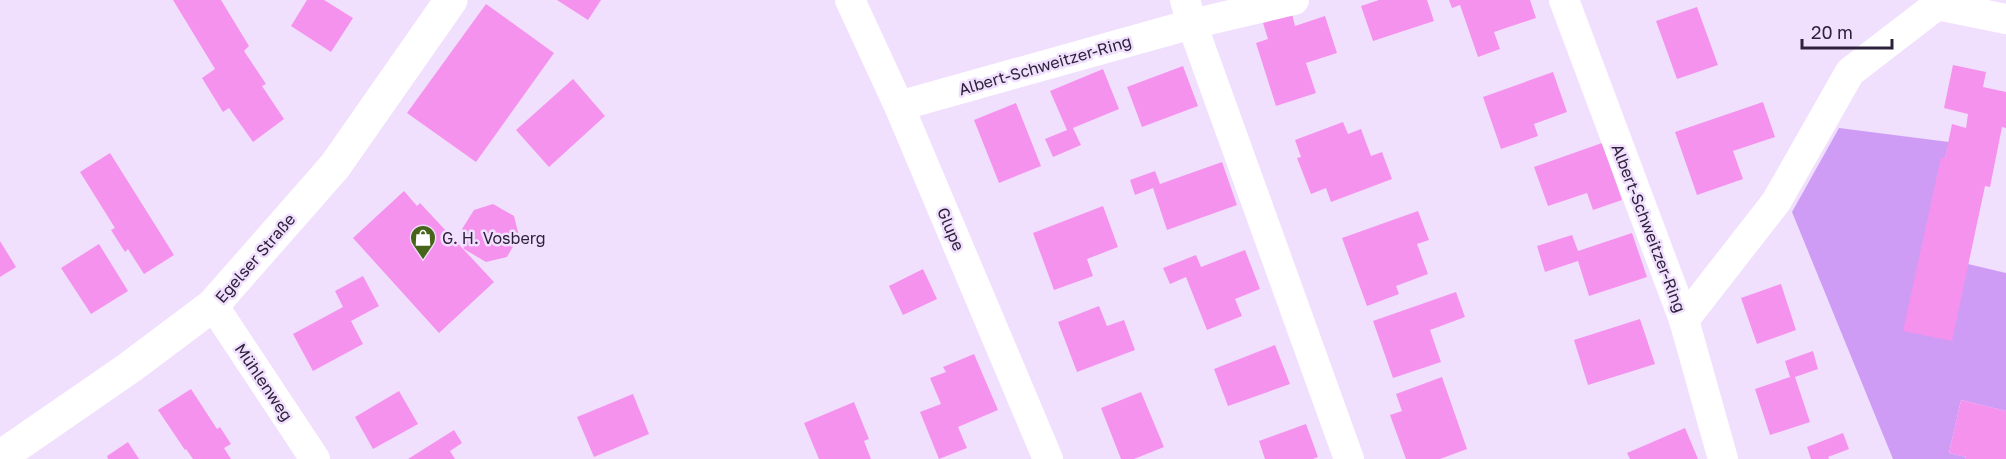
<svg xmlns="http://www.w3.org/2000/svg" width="2006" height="459" font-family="'Golos Text',sans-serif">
	<rect width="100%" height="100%" fill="#f0e0fe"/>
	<polygon fill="#ce9cf5" points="1839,128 1949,142 1945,158 1968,264 2006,273 2006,411 1961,400 1949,453 1966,457 1965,459 1893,459 1792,212"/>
	<g fill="#f592ee">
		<polygon points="173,0 221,0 249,46 244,51 266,84 262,86 284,119 253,142 229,108 223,112 202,78 215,69"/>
		<polygon points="307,0 324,0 353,18 331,52 291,26"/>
		<polygon points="557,0 601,0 588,20"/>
		<polygon points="1379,0 1427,0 1434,21 1373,41 1361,6"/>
		<polygon points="1449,0 1530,0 1536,18 1494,32 1500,49 1478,57 1460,5 1452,8"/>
		<polygon points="486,4 554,53 476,162 407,113"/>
		<polygon points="1697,7 1718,65 1677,79 1656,21"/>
		<polygon points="1292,14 1295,26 1325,16 1337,53 1306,63 1316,93 1276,106 1256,43 1268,39 1263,23"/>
		<polygon points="1953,65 1986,72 1983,87 2006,92 2006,128 2002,127 1990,187 1985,186 1952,341 1903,331 1941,157 1945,158 1952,124 1966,128 1968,114 1944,108"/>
		<polygon points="1183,66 1198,106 1142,127 1127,87"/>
		<polygon points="1103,69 1119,109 1073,128 1081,145 1053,157 1045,139 1067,130 1050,91"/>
		<polygon points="1553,72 1567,112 1534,124 1538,136 1501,149 1483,97"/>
		<polygon points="573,79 605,116 549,167 516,130"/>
		<polygon points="1763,102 1775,137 1733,151 1743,179 1697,195 1675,132"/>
		<polygon points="1016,103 1041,166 999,183 974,120"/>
		<polygon points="1343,122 1348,134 1361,129 1371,156 1382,152 1392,179 1331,202 1326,188 1311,194 1297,158 1301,157 1295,140"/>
		<polygon points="1602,143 1622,200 1593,210 1587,193 1548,206 1534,167"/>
		<polygon points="110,153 174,255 144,274 128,249 125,252 111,230 115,228 80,172"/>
		<polygon points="1222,162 1237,205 1167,230 1153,188 1135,195 1130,180 1155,171 1160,184"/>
		<polygon points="404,191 417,206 420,203 494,282 439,333 353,238"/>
		<polygon points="493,204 514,216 519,236 507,257 486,262 464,249 462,229 474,210"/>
		<polygon points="1103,206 1118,247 1087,259 1093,276 1054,290 1033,233"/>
		<polygon points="1418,211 1429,240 1417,244 1428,274 1396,286 1399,294 1367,306 1342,238"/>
		<polygon points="1632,233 1647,277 1589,296 1578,261 1545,272 1537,246 1572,235 1578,251"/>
		<polygon points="0,241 16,267 0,277"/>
		<polygon points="99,244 128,291 91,314 61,268"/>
		<polygon points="1245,250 1260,289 1235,299 1242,316 1207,330 1186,277 1170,284 1163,268 1196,255 1201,267"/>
		<polygon points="923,269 937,299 903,315 889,286"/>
		<polygon points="363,276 379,306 351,321 363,344 313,371 293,334 343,307 335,291"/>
		<polygon points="1781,284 1796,330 1757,344 1741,298"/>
		<polygon points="1456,292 1465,317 1430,330 1441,362 1393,378 1373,321"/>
		<polygon points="1099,306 1107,326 1124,320 1135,350 1077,372 1058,322"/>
		<polygon points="1640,319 1655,364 1588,385 1574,340"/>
		<polygon points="1275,345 1290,384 1228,406 1214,369"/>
		<polygon points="1813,351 1818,369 1795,377 1810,422 1770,435 1755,389 1790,377 1785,361"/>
		<polygon points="974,354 998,410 958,427 967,448 939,459 920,412 941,404 930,378 946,372 943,367"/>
		<polygon points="1442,377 1467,449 1440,459 1406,459 1390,415 1402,411 1396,394"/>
		<polygon points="191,389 217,429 220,427 231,444 224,448 231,459 193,459 186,449 185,450 158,410"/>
		<polygon points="399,391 418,424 373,449 355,417"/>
		<polygon points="1141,392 1164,447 1134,459 1121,459 1101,408"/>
		<polygon points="633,394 649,434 594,457 577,417"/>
		<polygon points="1961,400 2006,411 2006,459 1965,459 1966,457 1949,453"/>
		<polygon points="854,402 869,439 864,441 871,459 819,459 804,423"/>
		<polygon points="1306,424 1318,457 1313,459 1265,459 1259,441"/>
		<polygon points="1685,428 1698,459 1630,459 1627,453"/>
		<polygon points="454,430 462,443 450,451 455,459 408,459"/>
		<polygon points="1843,433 1849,449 1828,457 1829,459 1811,459 1807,447"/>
		<polygon points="128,442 139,459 108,459 107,456"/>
	</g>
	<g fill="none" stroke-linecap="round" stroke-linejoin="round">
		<g stroke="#fff" stroke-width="30">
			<polyline points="850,0 899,106 1048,459"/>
			<polyline points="1294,0 1192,24 1349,459"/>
			<polyline points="1564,0 1684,320 1723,459"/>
			<polyline points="899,106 1192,24 1185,0"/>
			<polyline points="213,305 315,459"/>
			<polyline points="1684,320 1776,202 1850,72 1937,5 2006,19"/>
		</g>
		<polyline stroke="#fff" stroke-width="33" points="0,457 129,368 213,305 335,166 451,0"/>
	</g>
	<defs>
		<symbol id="shop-pin" viewBox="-11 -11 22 30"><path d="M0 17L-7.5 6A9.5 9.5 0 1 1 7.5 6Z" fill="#46651a" stroke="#f0e0fe"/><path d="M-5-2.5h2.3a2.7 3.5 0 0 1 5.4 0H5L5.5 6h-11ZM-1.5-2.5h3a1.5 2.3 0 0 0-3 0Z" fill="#fff"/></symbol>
	</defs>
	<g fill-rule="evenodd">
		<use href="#shop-pin" x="408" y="223" width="30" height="40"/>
	</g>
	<g text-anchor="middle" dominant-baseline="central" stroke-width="5" stroke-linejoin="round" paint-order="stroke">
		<g font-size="16" fill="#2f203b" stroke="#f0e0fe">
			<text transform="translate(1045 65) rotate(-16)">Albert-Schweitzer-Ring</text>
			<text transform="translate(1649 228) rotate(69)">Albert-Schweitzer-Ring</text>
			<text transform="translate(951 229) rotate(67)">Glupe</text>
			<text transform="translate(255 258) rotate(-49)">Egelser Straße</text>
			<text transform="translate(264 382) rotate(56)">Mühlenweg</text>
		</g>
		<g font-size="16" fill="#2f203b" stroke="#f0e0fe" text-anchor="start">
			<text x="442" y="238">G. H. Vosberg</text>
		</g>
	</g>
	<path d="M1802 39v9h90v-9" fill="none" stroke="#2f203b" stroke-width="3"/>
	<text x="1811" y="39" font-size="18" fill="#2f203b" stroke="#f0e0fe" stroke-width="4.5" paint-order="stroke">20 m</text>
</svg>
